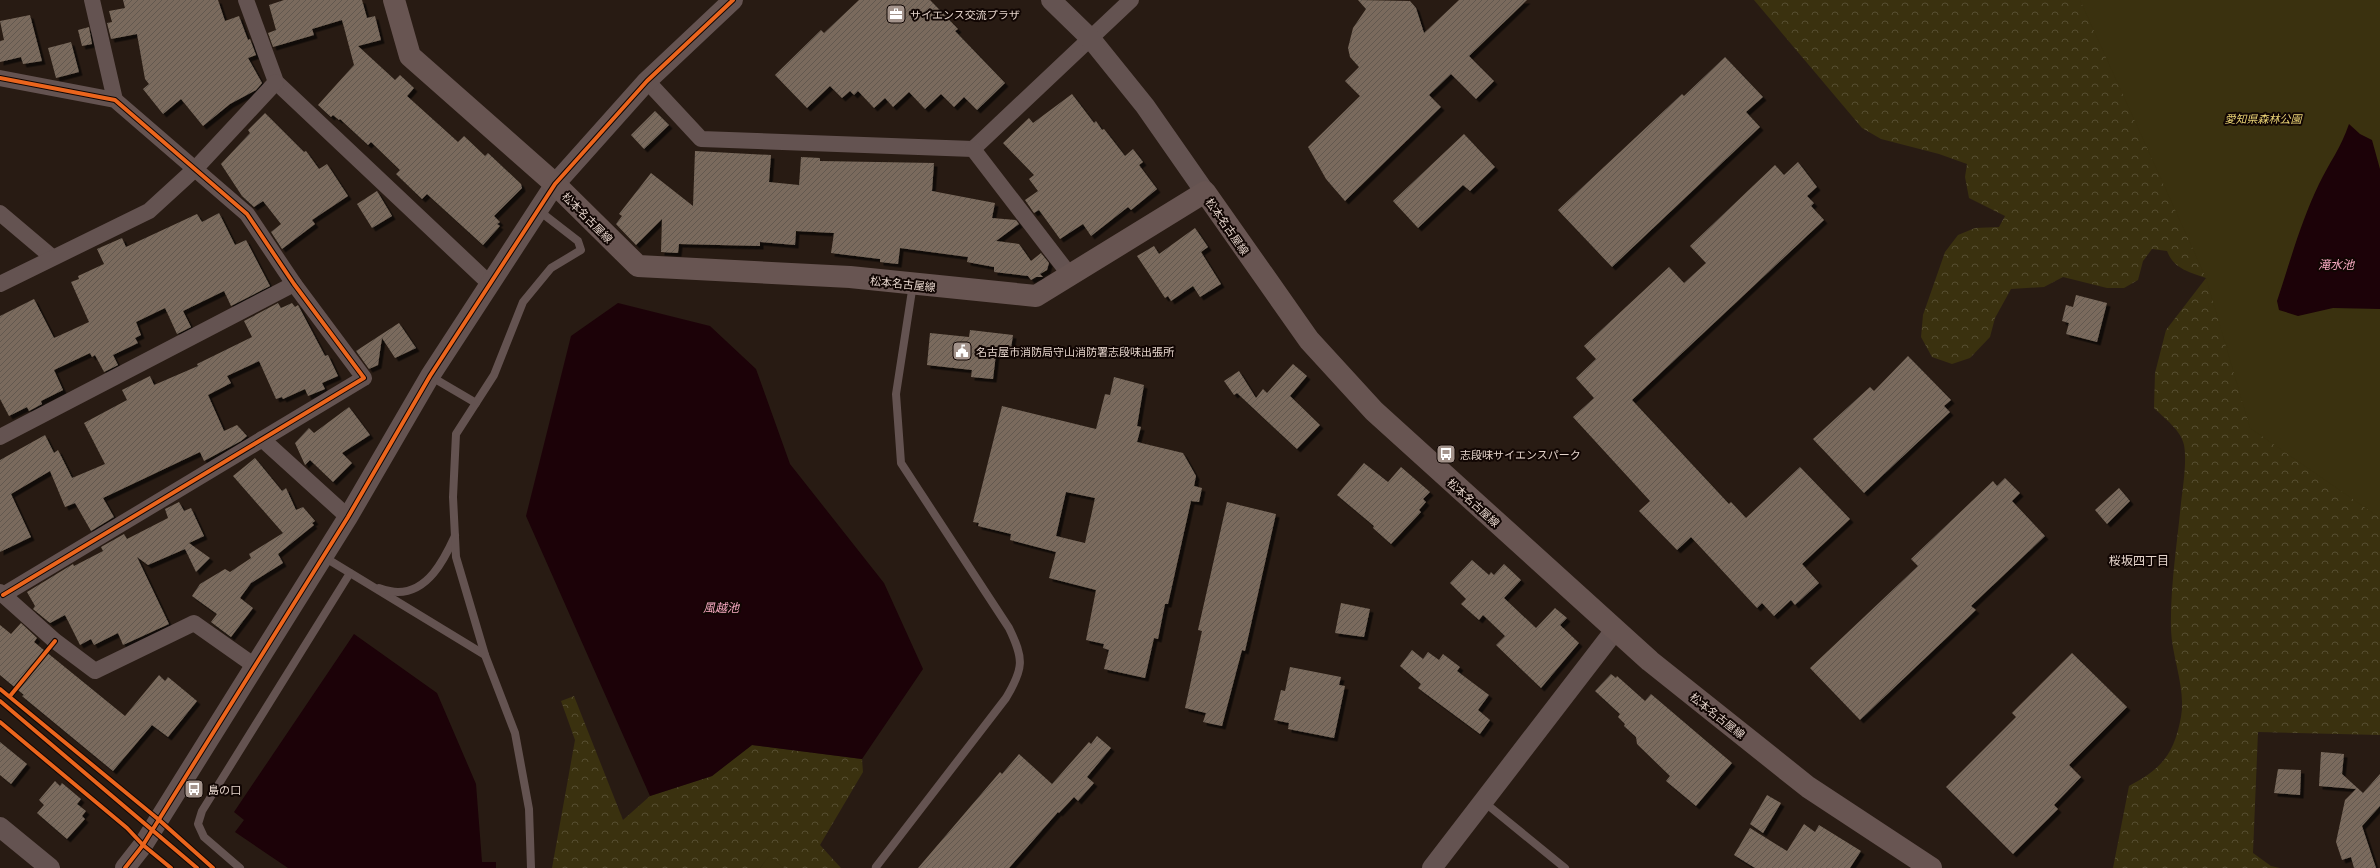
<svg xmlns="http://www.w3.org/2000/svg" width="2380" height="868" font-family="Georgia,'Noto Sans JP',serif">
	<defs>
		<pattern id="forest-crowns" width="20" height="18" patternUnits="userSpaceOnUse"><rect width="20" height="18" fill="#3a310f"/><path d="M2 6a3 3 0 1 1 6 0M12 15a3 3 0 1 1 6 0" fill="none" stroke="#564e31"/></pattern>
		<pattern id="building-hatch" width="6" height="6" patternUnits="userSpaceOnUse"><rect width="6" height="6" fill="#7a6b5d"/><path d="M-1 1l2-2M0 6l6-6M5 7l2-2" fill="none" stroke="#62584f"/></pattern>
		<filter id="shadow"><feDropShadow dx="3.5" dy="3.5" stdDeviation="0" flood-color="#0009"/></filter>
	</defs>
	<rect width="100%" height="100%" fill="#281b13"/>
	<g fill="url(#forest-crowns)">
		<path d="M 1754,0 L 2380,0 L 2380,735 L 2258,732 L 2253,853 L 2271,866 L 2280,868 L 2113,868 L 2129,786 C 2161,769 2174,755 2181,717 C 2186,688 2172,658 2171,630 C 2170,588 2177,545 2181,503 C 2183,487 2187,461 2184,445 C 2181,430 2164,418 2154,408 L 2155,373 L 2166,330 L 2206,278 C 2189,272 2174,269 2167,251 L 2152,249 L 2143,261 L 2138,280 L 2124,288 L 2107,288 L 2063,277 L 2044,287 L 2011,289 L 1995,318 L 1990,337 L 1970,358 L 1952,364 L 1932,357 L 1921,337 L 1923,315 L 1945,252 L 1958,235 L 1975,228 L 1999,227 L 2005,216 L 1969,198 L 1965,177 L 1967,164 L 1939,154 L 1881,139 L 1862,128 Z"/>
		<polygon points="574,696 623,820 650,796 712,776 752,745 862,759 863,772 820,845 841,868 784,868 769,857 760,868 552,868 575,740 561,701"/>
	</g>
	<g fill="#3a310f">
		<polygon points="2080,0 2380,0 2380,518 2250,428 2206,278"/>
		<polygon points="769,856 784,868 760,868"/>
	</g>
	<g fill="#1c0208">
		<path d="M 2349,124 L 2360,134 L 2372,140 L 2380,169 L 2380,309 L 2333,308 L 2298,316 L 2279,310 L 2277,301 C 2290,262 2301,221 2319,184 C 2329,163 2341,148 2349,124 Z"/>
		<polygon points="618,303 710,326 756,369 790,464 884,583 923,669 862,759 752,745 712,776 650,796 526,516 571,336"/>
		<polygon points="354,634 437,693 476,784 482,862 496,862 496,868 288,868 235,832 244,820 234,812"/>
	</g>
	<g fill="url(#building-hatch)" fill-rule="evenodd" filter="url(#shadow)">
		<polygon points="123,0 218,0 225,21 239,16 248,40 250,39 256,55 248,58 262,83 256,90 230,104 203,126 181,99 163,114 143,89 149,84 145,79 137,34 111,39 107,23 112,22 109,11 125,8"/>
		<polygon points="284,0 362,0 367,18 375,16 381,40 358,46 395,80 400,75 414,88 407,96 458,142 464,136 485,156 488,153 521,184 522,188 494,216 500,222 497,224 500,226 483,245 427,194 422,199 396,174 400,170 371,142 368,145 340,119 339,120 333,115 331,117 318,105 354,65 342,20 312,29 314,35 273,47 268,33 276,30 269,5"/>
		<polygon points="859,0 930,0 958,29 955,31 1005,83 977,110 964,97 954,107 941,94 925,109 909,92 893,107 885,98 874,108 858,91 854,95 850,91 842,98 830,86 807,108 775,75 821,30 824,33"/>
		<polygon points="1358,0 1410,1 1416,8 1424,33 1459,0 1527,0 1469,56 1494,81 1476,99 1451,74 1429,95 1441,107 1345,201 1326,179 1308,147 1360,96 1345,81 1359,67 1350,57 1348,48 1353,28 1366,9"/>
		<polygon points="30,15 42,61 23,64 21,57 0,62 0,41 4,40 0,21"/>
		<polygon points="89,27 92,44 82,46 78,30"/>
		<polygon points="71,42 79,72 56,78 48,48"/>
		<polygon points="1725,57 1763,97 1746,112 1760,127 1612,267 1558,210 1682,94 1684,96"/>
		<polygon points="1072,94 1094,123 1096,121 1102,130 1104,129 1125,156 1133,149 1143,162 1139,165 1157,189 1131,210 1128,207 1091,236 1083,224 1060,239 1039,210 1034,213 1025,200 1038,191 1029,179 1034,175 1003,143 1029,118 1033,123"/>
		<polygon points="655,111 669,125 644,149 631,135"/>
		<polygon points="265,113 304,152 306,151 319,169 327,164 348,196 312,220 315,224 282,249 271,232 281,224 263,201 254,207 242,196 221,164 250,133 248,130"/>
		<polygon points="1464,134 1495,167 1470,191 1463,185 1418,228 1393,201"/>
		<polygon points="695,151 771,155 769,182 799,185 801,157 820,158 820,161 934,163 932,191 995,203 992,218 1016,220 1019,224 996,241 1019,244 1031,261 1041,253 1049,263 1047,270 1040,274 1043,277 1036,277 1031,280 1028,276 994,272 994,267 967,262 968,257 900,248 898,264 880,262 880,259 831,253 834,233 796,231 795,245 760,242 760,246 679,244 678,253 661,252 662,219 636,245 616,224 622,216 619,214 651,173 693,206"/>
		<polygon points="1798,162 1817,187 1807,196 1814,203 1811,206 1824,220 1632,400 1729,504 1731,502 1746,518 1800,467 1850,519 1802,564 1819,583 1795,605 1791,600 1774,616 1762,603 1757,608 1691,537 1677,550 1639,511 1650,501 1573,417 1594,398 1576,378 1596,359 1584,346 1669,267 1684,283 1706,263 1690,246 1775,165 1784,175"/>
		<polygon points="377,191 392,216 372,228 357,204"/>
		<polygon points="219,213 235,245 246,240 270,286 231,306 224,291 183,311 191,327 177,334 165,308 136,322 141,335 135,338 138,343 113,355 118,365 104,372 95,355 92,357 90,353 54,370 63,390 41,401 42,404 29,411 27,407 9,416 0,399 0,316 34,299 54,338 89,322 71,282 79,279 78,276 104,264 97,249 122,238 126,247 197,214 202,222"/>
		<polygon points="1195,228 1208,247 1201,252 1221,284 1200,297 1193,286 1171,301 1168,296 1165,298 1137,256 1154,246 1159,254"/>
		<polygon points="2076,295 2107,303 2097,342 2066,334 2069,323 2062,321 2066,305 2073,307"/>
		<polygon points="278,303 281,308 292,303 295,307 298,305 325,356 328,355 338,376 322,383 325,389 308,396 305,389 283,399 282,397 276,399 259,361 227,376 231,383 208,395 224,431 237,425 247,436 241,441 204,461 200,452 103,498 114,517 91,531 75,503 65,507 50,471 11,494 31,537 0,552 0,460 45,435 54,453 58,450 72,478 105,464 84,423 127,400 122,390 150,376 154,385 198,366 197,364 252,337 244,321"/>
		<polygon points="399,323 416,348 395,358 382,338 378,365 369,369 356,351"/>
		<polygon points="970,330 1013,335 1010,355 996,354 993,379 971,377 972,370 927,365 930,333 969,337"/>
		<polygon points="1908,356 1951,400 1944,406 1950,412 1864,493 1813,439 1870,387 1874,391"/>
		<polygon points="1293,364 1307,376 1290,396 1320,425 1297,449 1237,393 1234,395 1224,381 1239,371 1256,398 1263,389 1267,393"/>
		<path d="M 1114,377 L 1144,385 L 1137,426 L 1141,427 L 1137,442 L 1183,453 L 1196,476 L 1194,486 L 1202,488 L 1199,502 L 1191,501 L 1168,604 L 1165,604 L 1158,639 L 1154,638 L 1145,678 L 1104,669 L 1109,650 L 1103,648 L 1104,644 L 1086,640 L 1096,590 L 1049,578 L 1056,552 L 1010,540 L 1011,534 L 978,526 L 979,523 L 973,522 L 1002,406 L 1096,429 L 1105,394 L 1110,395 ZM 1066,492 L 1095,498 L 1085,543 L 1056,536 Z"/>
		<polygon points="349,407 370,435 342,453 352,463 333,482 310,460 305,465 295,443 309,428 314,433"/>
		<polygon points="255,458 282,491 286,488 296,510 303,507 315,521 312,523 314,525 278,554 283,563 251,583 240,598 253,608 231,637 211,622 217,614 192,596 200,584 225,569 230,572 251,558 249,554 283,533 233,476"/>
		<polygon points="1364,463 1388,482 1401,467 1430,492 1423,499 1426,502 1419,510 1421,512 1391,544 1373,528 1374,526 1337,495"/>
		<polygon points="2005,478 2020,493 2012,501 2045,536 1971,606 1976,610 1860,720 1810,668 1918,566 1911,559 1993,481 1997,486"/>
		<polygon points="2119,488 2130,501 2107,524 2095,510"/>
		<polygon points="179,502 184,511 191,508 204,536 189,543 210,558 196,572 185,549 148,565 137,557 169,624 123,645 118,633 94,645 91,639 80,645 65,615 50,623 33,609 35,606 27,592 73,564 74,566 103,551 101,547 124,534 127,539 168,518 165,509"/>
		<polygon points="1227,502 1276,514 1245,651 1242,650 1222,726 1203,722 1206,713 1185,708 1202,631 1198,630"/>
		<polygon points="1472,560 1489,575 1491,572 1494,575 1504,564 1521,580 1504,598 1536,628 1555,608 1567,618 1560,625 1579,643 1541,688 1496,645 1505,636 1483,615 1479,620 1461,604 1466,599 1450,583"/>
		<polygon points="1341,603 1370,609 1364,637 1335,633"/>
		<polygon points="21,623 37,638 34,642 125,716 159,675 165,681 168,677 197,701 168,737 152,725 113,771 22,696 24,695 0,675 0,625 11,634"/>
		<polygon points="1412,650 1423,659 1428,652 1439,660 1443,654 1460,667 1457,671 1489,695 1478,710 1490,720 1480,734 1418,688 1421,684 1400,666"/>
		<polygon points="2072,653 2127,707 2069,765 2081,777 2054,805 2058,809 2013,854 1946,787 2016,717 2012,713"/>
		<polygon points="1290,667 1341,677 1339,685 1345,686 1334,738 1288,729 1289,723 1274,720 1281,690 1285,691"/>
		<polygon points="1611,674 1616,678 1617,676 1645,701 1651,694 1732,763 1696,806 1666,781 1670,776 1637,744 1636,737 1624,726 1625,724 1618,717 1620,714 1595,691"/>
		<polygon points="1097,736 1111,748 1087,777 1094,783 1078,801 1074,797 1059,813 1058,812 1009,868 918,868 1000,772 1002,774 1019,754 1052,784 1089,742 1091,744"/>
		<polygon points="0,742 27,764 11,784 0,775"/>
		<polygon points="2321,752 2344,754 2342,774 2363,793 2380,774 2380,806 2362,826 2376,868 2354,868 2351,857 2342,860 2336,842 2345,800 2356,789 2319,786"/>
		<polygon points="2278,769 2301,770 2300,795 2274,793"/>
		<polygon points="55,781 60,786 62,783 81,799 77,804 86,811 82,816 85,819 67,839 37,813 44,805 39,800"/>
		<polygon points="1767,795 1781,803 1763,833 1750,824"/>
		<polygon points="1804,824 1815,832 1819,825 1861,851 1850,868 1755,868 1734,855 1750,828 1787,851"/>
	</g>
	<g fill="none" stroke-linecap="round" stroke-linejoin="round">
		<g stroke="#645351" stroke-width="8">
			<polyline points="430,376 476,403"/>
			<polyline points="324,557 485,655 515,733 529,809 531,868"/>
			<path d="M 379,588 C 385,590 392,592 398,592 C 428,592 444,560 455,536"/>
			<polyline points="485,655 456,557 453,497 456,434 494,375 523,302 551,268 581,250 578,241 538,210"/>
			<polyline points="1484,802 1565,868"/>
			<path d="M 876,867 L 1006,698 C 1024,668 1024,659 1009,628 L 901,463 L 896,394 L 913,284"/>
			<polyline points="240,868 204,837 198,824 202,811 350,573"/>
		</g>
		<g stroke="#645351" stroke-width="16">
			<polyline points="92,0 115,100"/>
			<polyline points="246,0 276,82 490,284"/>
			<polyline points="0,78 115,100 247,214 294,284 364,378 3,595"/>
			<polyline points="647,81 701,139 973,149 1131,0"/>
			<polyline points="973,149 1069,274"/>
			<polyline points="0,213 52,257"/>
			<polyline points="0,284 149,211 196,168 276,82"/>
			<polyline points="0,437 294,284"/>
			<polyline points="262,439 348,517"/>
			<polyline points="0,592 55,641 95,671 194,623 255,666"/>
		</g>
		<g stroke="#645351" stroke-width="20">
			<polyline points="1051,0 1091,39 1145,106 1205,192"/>
			<polyline points="0,827 50,868"/>
			<polyline points="125,868 143,845 348,517 430,376 555,184 647,81 733,0"/>
			<polyline points="1432,868 1615,630"/>
		</g>
		<polyline stroke="#685552" stroke-width="22" points="394,0 410,56 555,184 638,266 850,277 1036,296 1205,192 1309,340 1374,411 1650,661 1808,787 1931,868"/>
		<defs>
			<g id="cycleway">
				<polyline points="0,78 115,100 247,214 294,284 364,378 3,595"/>
				<polyline points="0,689 158,819 213,868"/>
				<polyline points="10,696 55,641"/>
				<polyline points="0,701 197,868"/>
				<polyline points="0,722 127,828 143,845 171,868"/>
				<polyline points="125,868 143,845 348,517 430,376 555,184 647,81 733,0"/>
			</g>
		</defs>
		<use href="#cycleway" stroke="#110603" stroke-width="6"/>
		<use href="#cycleway" stroke="#eb651d" stroke-width="4"/>
	</g>
	<defs>
		<symbol id="office-square" viewBox="-11 -11 22 22"><rect x="-9" y="-9" width="18" height="18" rx="4" fill="#a3938b" stroke="#110603"/><path d="M-6-3h4V-5.5h4V-3h4V5H-6ZM-1-4.5V-3h2v-1.5ZM-6 0V1H6V0Z" fill="#fff"/></symbol>
		<symbol id="civic-square" viewBox="-11 -11 22 22"><rect x="-9" y="-9" width="18" height="18" rx="4" fill="#a3938b" stroke="#110603"/><path d="M-.6-6.5H3V-4.5H.6V-3L4-1V1h2V6H-6V1h2V-1L-.6-3ZM-1.2 2.5V6h2.4V2.5Z" fill="#fff"/></symbol>
		<symbol id="bus-square" viewBox="-11 -11 22 22"><rect x="-9" y="-9" width="18" height="18" rx="4" fill="#a3938b" stroke="#110603"/><path d="M-5-6H5V4H4V6H2V4H-2V6H-4V4H-5ZM-3.5-4V0h7V-4ZM-3.5 1.2v1.5H-2V1.2ZM2 1.2v1.5H3.5V1.2Z" fill="#fff"/></symbol>
	</defs>
	<g fill-rule="evenodd">
		<use href="#office-square" x="885" y="3" width="22" height="22"/>
		<use href="#civic-square" x="951" y="340" width="22" height="22"/>
		<use href="#bus-square" x="1435" y="443" width="22" height="22"/>
		<use href="#bus-square" x="183" y="778" width="22" height="22"/>
	</g>
	<g text-anchor="middle" dominant-baseline="central" stroke-width="4" stroke-linejoin="round" paint-order="stroke">
		<g font-size="11" fill="#e5d4cb" stroke="#110603" text-anchor="start">
			<text x="910" y="14">サイエンス交流プラザ</text>
			<text x="976" y="351">名古屋市消防局守山消防署志段味出張所</text>
			<text x="1460" y="454">志段味サイエンスパーク</text>
			<text x="208" y="789">島の口</text>
		</g>
		<g font-size="11" font-style="italic" fill="#ead375" stroke="#110603">
			<text x="2263" y="118">愛知県森林公園</text>
		</g>
		<g font-size="11" fill="#e5d4cb" stroke="#110603">
			<text transform="translate(588 217) rotate(45)">松本名古屋線</text>
			<text transform="translate(1228 226) rotate(55)">松本名古屋線</text>
			<text transform="translate(903 283) rotate(6)">松本名古屋線</text>
			<text transform="translate(1474 502) rotate(42)">松本名古屋線</text>
			<text transform="translate(1718 715) rotate(38)">松本名古屋線</text>
		</g>
		<g font-size="12" font-style="italic" fill="#f8abc2" stroke="#110603">
			<text x="2336" y="263">滝水池</text>
			<text x="721" y="606">風越池</text>
		</g>
		<g font-size="12" fill="#e5d4cb" stroke="#110603">
			<text x="2139" y="559">桜坂四丁目</text>
		</g>
	</g>
</svg>
